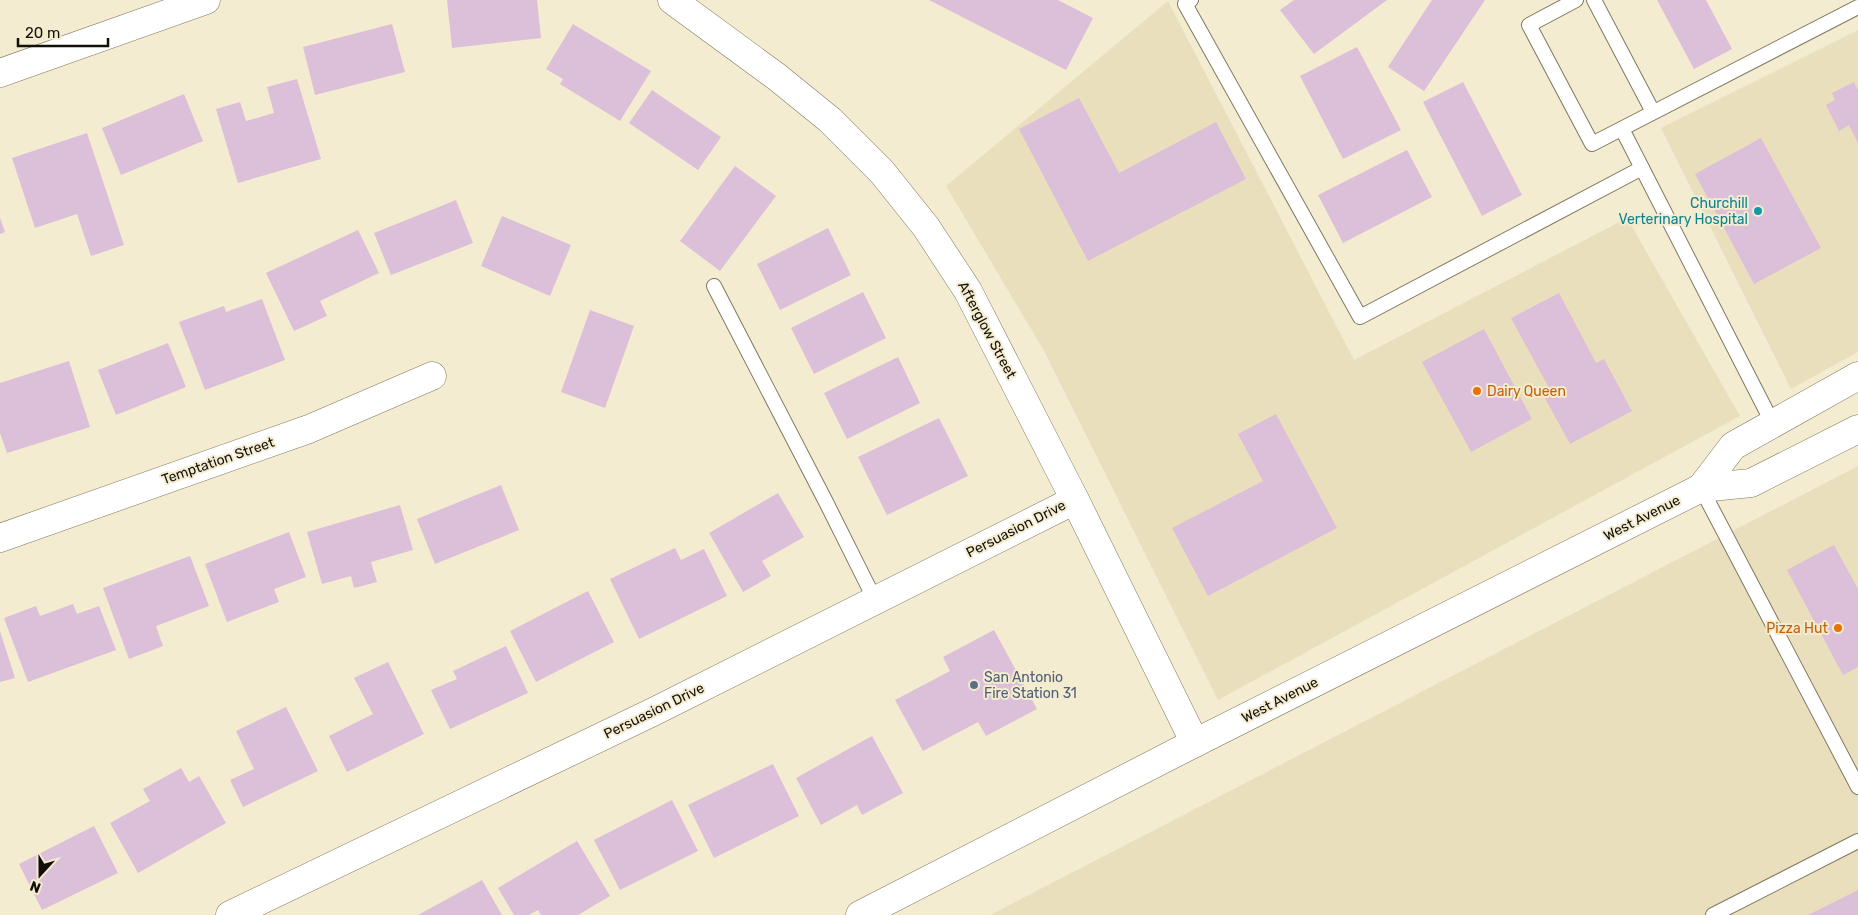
<svg xmlns="http://www.w3.org/2000/svg" width="1858" height="915" font-family="Rubik,sans-serif">
	<rect width="100%" height="100%" fill="#f4ecd1"/>
	<g fill="#eadfbd">
		<polygon points="1168,1 1354,360 1627,218 1740,416 1218,700 1044,351 946,186"/>
		<polygon points="1858,30 1858,352 1791,389 1661,128"/>
		<polygon points="1858,466 1858,915 990,915"/>
	</g>
	<g fill="#dcbfd8">
		<polygon points="447,0 537,0 541,38 452,48"/>
		<polygon points="929,0 1058,0 1093,18 1066,70"/>
		<polygon points="1294,0 1387,0 1314,54 1280,10"/>
		<polygon points="1432,0 1485,0 1424,91 1388,67"/>
		<polygon points="1657,0 1706,0 1732,49 1694,69"/>
		<polygon points="392,24 405,72 315,95 303,47"/>
		<polygon points="573,24 651,71 620,121 560,84 563,79 546,69"/>
		<polygon points="1357,47 1401,130 1343,159 1300,76"/>
		<polygon points="297,79 321,159 238,183 216,109 240,102 246,121 274,113 267,87"/>
		<polygon points="1463,82 1522,195 1482,216 1423,102"/>
		<polygon points="1854,82 1858,90 1858,143 1849,125 1839,131 1826,105 1835,100 1832,93"/>
		<polygon points="652,90 721,137 698,170 629,123"/>
		<polygon points="184,94 203,141 121,175 102,128"/>
		<polygon points="1079,98 1119,173 1216,122 1246,179 1088,261 1019,129"/>
		<polygon points="87,133 124,245 91,256 77,214 35,228 12,158"/>
		<polygon points="1761,138 1821,248 1754,284 1695,174"/>
		<polygon points="1407,150 1432,197 1343,243 1318,195"/>
		<polygon points="735,166 776,196 720,271 680,241"/>
		<polygon points="456,200 473,243 391,275 374,233"/>
		<polygon points="502,216 571,245 550,296 481,266"/>
		<polygon points="0,218 5,232 0,234"/>
		<polygon points="828,228 851,275 780,310 757,264"/>
		<polygon points="358,230 379,273 320,301 327,316 294,331 266,273"/>
		<polygon points="863,292 886,338 814,374 791,328"/>
		<polygon points="1559,293 1596,363 1604,359 1632,411 1570,444 1541,391 1549,388 1511,318"/>
		<polygon points="262,299 285,360 205,390 179,322 224,306 226,312"/>
		<polygon points="590,310 634,326 605,408 561,392"/>
		<polygon points="1484,329 1532,419 1471,452 1422,362"/>
		<polygon points="168,343 186,387 116,415 98,370"/>
		<polygon points="898,357 920,403 847,439 824,393"/>
		<polygon points="69,361 90,427 7,453 0,433 0,383"/>
		<polygon points="1276,414 1337,528 1208,596 1172,528 1263,481 1238,434"/>
		<polygon points="939,418 968,476 887,515 858,457"/>
		<polygon points="501,485 519,530 435,564 417,519"/>
		<polygon points="778,493 804,537 762,561 771,576 743,592 709,533"/>
		<polygon points="400,505 413,550 371,562 377,582 354,588 351,576 322,584 307,532"/>
		<polygon points="289,532 306,577 274,589 279,602 227,622 205,564"/>
		<polygon points="1834,545 1858,589 1858,667 1843,675 1787,570"/>
		<polygon points="675,548 681,560 704,549 727,596 639,639 610,579"/>
		<polygon points="190,556 209,606 156,626 163,646 129,659 103,588"/>
		<polygon points="588,591 614,642 536,682 510,631"/>
		<polygon points="73,604 77,614 99,606 116,650 28,682 4,618 36,606 40,616"/>
		<polygon points="994,630 1037,709 986,736 978,722 923,751 895,700 950,671 943,657"/>
		<polygon points="0,631 15,678 0,682"/>
		<polygon points="506,646 528,693 450,729 431,690 457,679 453,671"/>
		<polygon points="388,662 424,734 347,772 329,736 373,714 354,678"/>
		<polygon points="286,707 318,771 243,807 230,780 254,769 236,731"/>
		<polygon points="872,736 903,793 862,815 857,805 821,825 796,778"/>
		<polygon points="773,764 799,816 714,858 688,805"/>
		<polygon points="181,768 189,782 199,776 226,823 138,873 110,823 150,801 143,789"/>
		<polygon points="672,800 698,851 620,890 594,840"/>
		<polygon points="94,826 118,873 42,910 19,864"/>
		<polygon points="577,841 610,896 578,915 541,915 538,910 529,915 514,915 498,888"/>
		<polygon points="482,880 502,915 418,915"/>
		<polygon points="1858,890 1858,915 1808,915"/>
	</g>
	<g fill="none" stroke-linecap="round" stroke-linejoin="round">
		<defs>
			<g id="lane">
				<polyline points="1191,0 1185,4 1360,317 1642,168"/>
				<polyline points="1576,0 1529,25 1592,144 1858,7"/>
				<polyline points="1594,0 1653,112"/>
				<polyline points="1622,129 1773,424"/>
				<polyline points="714,286 826,502 875,600"/>
				<polyline points="1701,488 1858,787"/>
				<polyline points="1713,915 1858,841"/>
			</g>
			<g id="street">
				<polyline points="672,0 777,77 830,120 882,172 926,227 968,291 1075,500 1195,743"/>
				<polyline points="0,73 206,0"/>
				<polyline points="0,538 309,429 432,376"/>
				<polyline points="230,915 653,712 1075,500"/>
			</g>
			<g id="secondary">
				<polyline points="1701,488 1733,446 1858,376"/>
				<polyline points="860,915 1179,751 1701,488 1751,483 1858,429"/>
			</g>
		</defs>
		<use href="#lane" stroke="#807860" stroke-width="16"/>
		<use href="#street" stroke="#807860" stroke-width="29"/>
		<use href="#secondary" stroke="#807860" stroke-width="29"/>
		<use href="#lane" stroke="#fff" stroke-width="14"/>
		<use href="#street" stroke="#fff" stroke-width="28"/>
		<use href="#secondary" stroke="#fff" stroke-width="28"/>
	</g>
	<circle fill="#0f9aa8" stroke="#f4ecd1" stroke-width="2" cx="1758" cy="211" r="5"/>
	<g fill="#e8710a" stroke="#f4ecd1" stroke-width="2">
		<circle cx="1477" cy="391" r="5"/>
		<circle cx="1838" cy="628" r="5"/>
	</g>
	<circle fill="#5c6f8a" stroke="#f4ecd1" stroke-width="2" cx="974" cy="685" r="5"/>
	<g text-anchor="middle" dominant-baseline="central" stroke-width="4" stroke-linejoin="round" paint-order="stroke">
		<g font-size="14" fill="#0d838f" stroke="#f4ecd1" text-anchor="end">
			<text x="1748" y="203">Churchill<tspan x="1748" dy="16">Verterinary Hospital</tspan></text>
		</g>
		<g font-size="14" fill="#120f07" stroke="#f4ecd1">
			<text transform="translate(987 330) rotate(62)">Afterglow Street</text>
			<text transform="translate(218 461) rotate(-19)">Temptation Street</text>
			<text transform="translate(1642 518) rotate(-27)">West Avenue</text>
			<text transform="translate(1016 529) rotate(-27)">Persuasion Drive</text>
			<text transform="translate(1280 700) rotate(-27)">West Avenue</text>
			<text transform="translate(654 711) rotate(-26)">Persuasion Drive</text>
		</g>
		<g font-size="14" fill="#c56008" stroke="#f4ecd1" text-anchor="start">
			<text x="1487" y="391">Dairy Queen</text>
			<text x="1828" y="628" text-anchor="end">Pizza Hut</text>
		</g>
		<g font-size="14" fill="#4e5e75" stroke="#f4ecd1" text-anchor="start">
			<text x="984" y="677">San Antonio<tspan x="984" dy="16">Fire Station 31</tspan></text>
		</g>
	</g>
	<g transform="translate(40 875) rotate(201)" stroke="#f4ecd1" stroke-width="4" paint-order="stroke">
	<path d="M0-4L9 19L0 12L-9 19Z" fill="#120f07"/>
	<text y="-8" font-size="14" font-weight="bold" text-anchor="middle" fill="#120f07">N</text>
	</g>
	<path d="M18 38v8h90v-8" fill="none" stroke="#120f07" stroke-width="2.5"/>
	<text x="25" y="38" font-size="15" fill="#120f07" stroke="#f4ecd1" stroke-width="4" paint-order="stroke">20 m</text>
</svg>
